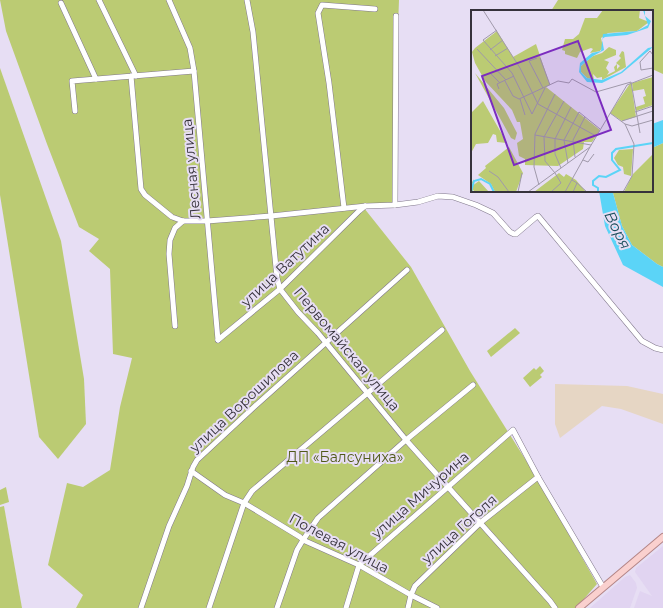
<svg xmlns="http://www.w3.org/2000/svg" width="663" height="608" font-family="Montserrat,sans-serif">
	<rect width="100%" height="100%" fill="#e7def4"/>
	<g fill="#e1d4f1">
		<polygon points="663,546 663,608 634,608 640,591 652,596 635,572 636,568"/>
		<polygon points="630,575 636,583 637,588 630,608 590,608 625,577"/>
	</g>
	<polygon fill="#e6d6c4" points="555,384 627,386 663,394 663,424 621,409 602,406 560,438 555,424"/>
	<g fill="#bbcb73">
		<polygon points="0,0 399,0 396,80 396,203 364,208 411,267 470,371 537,478 597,584 576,608 76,608 83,595 48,565 67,483 83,487 110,470 120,407 132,358 113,354 110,269 89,251 99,239 79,227 47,144 6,31"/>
		<polygon points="558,0 663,0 663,74 652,69 652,11 551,11"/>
		<polygon points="0,68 61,241 84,379 86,424 58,459 39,437 0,195"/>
		<polygon points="663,143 663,267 657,264 632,245 622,226 613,193 613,191 652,191 652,148"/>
		<polygon points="515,328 520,333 491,357 487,351"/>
		<polygon points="540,366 544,371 540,375 542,377 530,387 523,378 534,368 536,370"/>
		<polygon points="6,487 9,502 0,505 0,490"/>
		<polygon points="4,506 22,608 0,608 0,507"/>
	</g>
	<g fill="#5bd4f7">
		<polygon points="663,120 663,143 652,148 652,124"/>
		<polygon points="599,191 613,191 613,193 622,226 632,245 657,264 663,267 663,287 623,265 605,226"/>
	</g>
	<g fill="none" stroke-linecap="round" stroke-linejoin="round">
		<defs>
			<g id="minor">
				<polyline points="99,0 136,76"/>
				<polyline points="169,0 190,48 194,71 218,340"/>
				<polyline points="247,0 253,32 277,278 280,289 298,312 318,333 406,440 550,601 555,608"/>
				<polyline points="61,3 96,79"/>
				<polyline points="131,76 141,189 145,195 172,217 183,221 207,221 271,216 366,206 395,205 418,202 438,196 453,197 476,205 493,213 510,232 514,234 516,234 536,217 538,216 642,341 655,348 663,350"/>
				<polyline points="75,111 72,81 194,71"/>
				<polyline points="395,205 396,16"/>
				<polyline points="344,208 329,83 318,13 322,5 375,9"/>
				<polyline points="175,326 169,254 170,240 175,228 183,221"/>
				<polyline points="218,340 280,289 359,211 365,206"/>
				<polyline points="191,471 225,495 244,503 259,512 300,537 303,540 359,565 411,595 437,608"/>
				<polyline points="141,608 169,526 187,486 193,467 197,460 254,407 407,270"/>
				<polyline points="209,608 244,503 252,491 442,330"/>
				<polyline points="277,608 297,550 303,540 318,518 406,440 473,385"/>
				<polyline points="346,608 359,565 513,430 538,477 603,587"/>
				<polyline points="408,608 411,595 415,586 480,523 538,477"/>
			</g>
			<polyline id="major" points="579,608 663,537"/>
		</defs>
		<use href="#minor" stroke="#81788c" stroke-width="6"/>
		<use href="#major" stroke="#b38586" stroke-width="8"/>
		<use href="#minor" stroke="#fff" stroke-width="5"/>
		<use href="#major" stroke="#fad0ce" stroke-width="6"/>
	</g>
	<g text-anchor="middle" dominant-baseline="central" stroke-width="4" stroke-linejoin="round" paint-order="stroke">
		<g font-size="14" fill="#36323b" stroke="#e7def4">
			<text transform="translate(191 169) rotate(-95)">Лесная улица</text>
			<text transform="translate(285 265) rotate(-43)">улица Ватутина</text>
			<text transform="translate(347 349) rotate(50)">Первомайская улица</text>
			<text transform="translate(244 401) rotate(-43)">улица Ворошилова</text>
			<text transform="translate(420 495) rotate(-41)">улица Мичурина</text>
			<text transform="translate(459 529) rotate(-42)">улица Гоголя</text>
			<text transform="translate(339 543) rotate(28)">Полевая улица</text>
		</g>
		<g font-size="14" fill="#505a19" stroke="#e7def4">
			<text x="345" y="457">ДП «Балсуниха»</text>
		</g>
		<g font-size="15" font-style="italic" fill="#194d5b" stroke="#e7def4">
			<text transform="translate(618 230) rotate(63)">Воря</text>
		</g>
	</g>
	<g transform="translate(471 10)">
		<rect width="182" height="182" fill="#e7def4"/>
		<path d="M 132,0 L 169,0 L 168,8 L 178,12 L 166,21 L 137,23 L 130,28 L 132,37 L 129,41 L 119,43 L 122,39 L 120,38 L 109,42 L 106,48 L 94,44 L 94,41 L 91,40 L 94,29 L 102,29 L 108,24 L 114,8 L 126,8 ZM 26,21 L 42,47 L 65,34 L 79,75 L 75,77 L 129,120 L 121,132 L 113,132 L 112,139 L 87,156 L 54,155 L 54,149 L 48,146 L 46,133 L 52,129 L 49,112 L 46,112 L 41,100 L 14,71 L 4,53 L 1,42 L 4,38 ZM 138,37 L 145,40 L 145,45 L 133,50 L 138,52 L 135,58 L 138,62 L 136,65 L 144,61 L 143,57 L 146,54 L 146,59 L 149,56 L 145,53 L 150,48 L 148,46 L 151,41 L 153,42 L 155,57 L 131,70 L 131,67 L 126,68 L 122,64 L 123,70 L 116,68 L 110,62 L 110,56 L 122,46 L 131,43 ZM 4,63 L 33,98 L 46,123 L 44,130 L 40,128 ZM 182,67 L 182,95 L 165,101 L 165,97 L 174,94 L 172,87 L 175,86 L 173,79 L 162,81 L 161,73 ZM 160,72 L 165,107 L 151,111 L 139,103 ZM 12,91 L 36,133 L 26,132 L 25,125 L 22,124 L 17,133 L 5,134 L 0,143 L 0,103 ZM 38,137 L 52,163 L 45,182 L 24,182 L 20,174 L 7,165 L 15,158 L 14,156 ZM 162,139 L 160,166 L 153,164 L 152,157 L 147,155 L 143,148 L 148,140 ZM 182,144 L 182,182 L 153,182 L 162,164 ZM 88,163 L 93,167 L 95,164 L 105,170 L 115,182 L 63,182 ZM 3,169 L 1,176 L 8,171 L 18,182 L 3,182 L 3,180 L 0,182 L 0,174 Z" fill="#bbcb73"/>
		<path d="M 172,0 L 174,0 L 174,6 L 180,11 L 177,18 L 156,25 L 134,27 L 131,29 L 133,40 L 122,46 L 110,56 L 110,62 L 116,68 L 131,70 L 150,62 L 177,38 L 182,37 L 151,63 L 131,73 L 116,72 L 108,62 L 109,53 L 121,43 L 130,41 L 132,24 L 166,21 L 177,15 Z" fill="#5bd4f7"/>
		<path fill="none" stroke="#5bd4f7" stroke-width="2" d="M 0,182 L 3,171 L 10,169 L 19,174 L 23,182M 127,182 L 127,178 L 122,175 L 122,171 L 128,166 L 135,167 L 149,160 L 141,150 L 141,143 L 145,139 L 182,133"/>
		<path fill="none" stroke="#a099aa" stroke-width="1" d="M 12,0 L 49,58 L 67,94 L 125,126M 26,20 L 12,30 L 41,63 L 61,104M 6,39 L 35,70M 19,40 L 32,30M 182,45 L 179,41 L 169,52 L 170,60 L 182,58M 24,46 L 37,38M 66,48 L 58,51 L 72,78M 69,48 L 79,75M 20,64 L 29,73M 34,71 L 42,86 L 48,89 L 87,71 L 98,73 L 101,69 L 125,82 L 160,72 L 169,123M 28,79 L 26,74 L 43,66M 49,89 L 54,105M 164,102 L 182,96M 139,103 L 154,114 L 163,134 L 161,166 L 152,182M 61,104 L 74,78M 151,111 L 182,101M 154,114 L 161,116 L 182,110M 64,125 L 120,135M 104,147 L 102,130 L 114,107M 112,150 L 117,152 L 123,144M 97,153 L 93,130 L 108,102 L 129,119M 90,158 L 84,144 L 84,129 L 100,97M 18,161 L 27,167 L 38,182M 84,163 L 74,151 L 73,127 L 93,91M 101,170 L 106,173 L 102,182M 106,173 L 116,182M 68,175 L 63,157 L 64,124 L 84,84M 47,182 L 51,163M 57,182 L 119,137 L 156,75 L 182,65M 80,182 L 90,173 L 84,163M 94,182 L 119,137"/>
		<path fill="#7b2cbf" fill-opacity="0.15" stroke="#7b2cbf" stroke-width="2" d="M 107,31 L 140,120 L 43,155 L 11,66 Z"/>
		<rect width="182" height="182" fill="none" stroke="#36323b" stroke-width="2"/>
	</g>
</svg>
